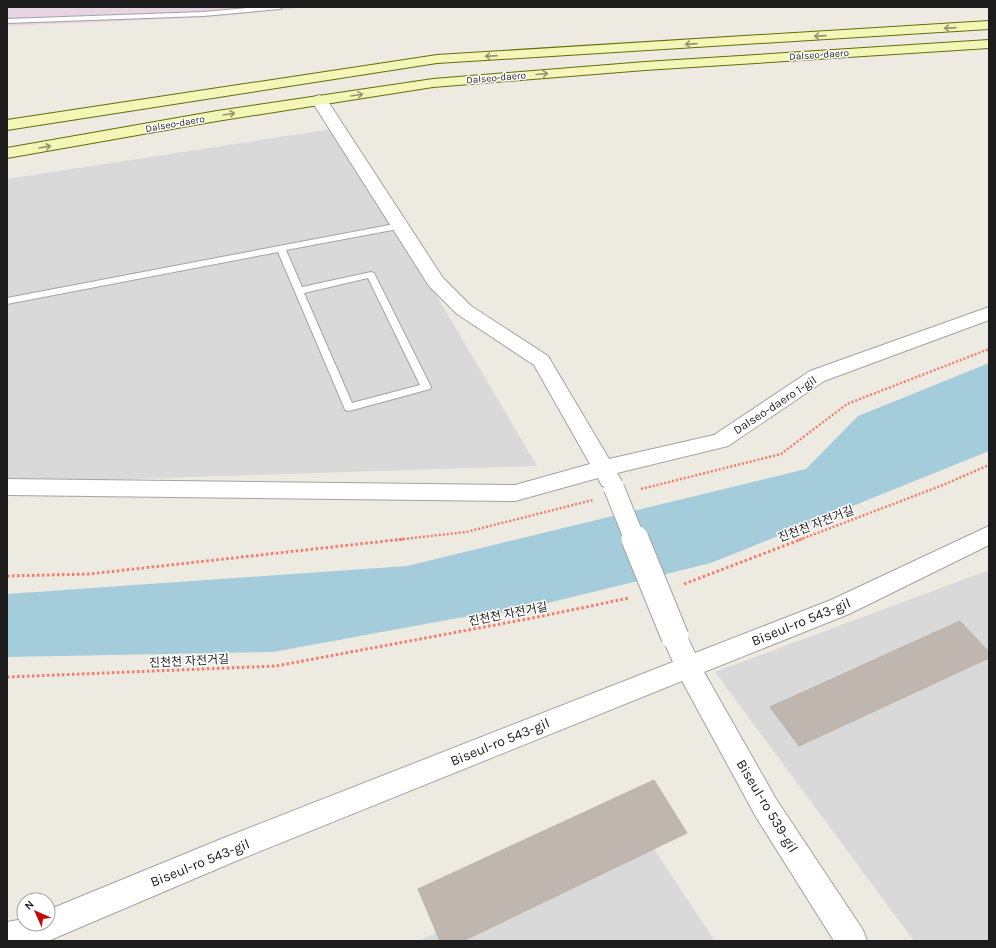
<svg xmlns="http://www.w3.org/2000/svg" width="996" height="948" font-family="Karla,'Noto Sans KR',sans-serif">
	<rect width="100%" height="100%" fill="#edeae2"/>
	<g fill="#dad9d9">
		<polygon points="338,128 537,466 7,483 7,179"/>
		<polygon points="989,570 989,941 914,941 715,672"/>
		<polygon points="642,831 715,941 419,941"/>
	</g>
	<polygon fill="#e6d4e2" points="7,7 308,7 213,17 7,26"/>
	<polygon fill="#a4ccda" points="989,363 989,448 708,561 507,609 273,652 7,657 7,594 407,566 806,469 858,416"/>
	<g fill="none" stroke-linecap="round" stroke-linejoin="round">
		<polygon fill="#a4ccda" fill-rule="evenodd" points="989,445 989,451 711,563 507,613 494,612 493,609 494,606 507,605 707,558"/>
	</g>
	<g fill="#beb6af" stroke="#beb1a5">
		<polygon points="960,621 989,652 989,658 799,746 770,707"/>
		<polygon points="654,780 687,833 463,941 440,941 418,889"/>
	</g>
	<g fill="none" stroke-linecap="round" stroke-linejoin="round">
		<defs>
			<g id="service">
				<polygon points="258,7 283,7 280,9 203,16 7,23 7,19 203,12"/>
				<path d="M 400,223 L 404,226 L 403,228 L 286,250 L 302,287 L 371,272 L 374,273 L 431,387 L 430,389 L 349,411 L 345,410 L 344,407 L 278,252 L 7,304 L 7,298 ZM 368,278 L 420,385 L 352,403 L 304,293 Z"/>
			</g>
			<g id="minor">
				<polygon points="319,95 324,97 327,100 443,278 471,306 548,356 609,459 714,435 810,371 989,307 989,320 824,381 728,446 617,473 621,480 618,486 610,488 602,486 598,478 515,501 7,495 7,479 515,485 590,464 534,365 457,314 429,286 311,100 314,97"/>
				<polygon points="989,526 989,545 849,614 704,672 776,799 863,930 867,941 834,941 756,817 682,681 236,861 48,941 7,941 7,922 24,919 24,924 48,924 48,910 226,837 673,662 662,637 666,630 675,627 684,630 695,653 831,600"/>
			</g>
			<g id="secondary">
				<polygon points="989,21 989,29 437,63 7,130 7,120 437,55"/>
				<polygon points="989,40 989,48 645,70 433,87 217,121 7,158 7,148 217,111 433,79 645,62"/>
			</g>
		</defs>
		<use href="#service" stroke="#a3a3a3" stroke-width="2"/>
		<use href="#minor" stroke="#a3a3a3" stroke-width="2"/>
		<use href="#secondary" stroke="#616e09" stroke-width="2"/>
		<g stroke="#f47d6c" stroke-width="2.5" stroke-dasharray="2 2" stroke-linecap="butt">
			<polyline points="641,489 781,454 847,404 989,349"/>
			<polyline points="395,540 466,532 593,500"/>
			<polyline points="799,540 943,485 989,465"/>
		</g>
		<g stroke="#f47d6c" stroke-width="3" stroke-dasharray="2.5 2.5" stroke-linecap="butt">
			<polyline points="7,576 89,574 404,539"/>
			<polyline points="684,584 802,539"/>
			<polyline points="7,677 276,666 543,616 629,598"/>
		</g>
		<use href="#service" fill="#fff" fill-rule="evenodd"/>
		<use href="#minor" fill="#fff" fill-rule="evenodd"/>
		<use href="#secondary" fill="#f2f7b7" fill-rule="evenodd"/>
		<defs>
			<polyline id="minor-bridge-far1" points="614,488 635,540"/>
			<polyline id="minor-bridge" points="635,539 675,637"/>
		</defs>
		<use href="#minor-bridge-far1" stroke="#a3a3a3" stroke-width="22" stroke-linecap="butt"/>
		<use href="#minor-bridge" stroke="#a3a3a3" stroke-width="29" stroke-linecap="butt"/>
		<use href="#minor-bridge-far1" stroke="#fff" stroke-width="20"/>
		<use href="#minor-bridge" stroke="#fff" stroke-width="27"/>
	</g>
	<defs><path id="oneway-shaft" d="M-6 0H5M1.5-3L5.5 0L1.5 3" fill="none" stroke-width="1.6" stroke-linecap="round" stroke-linejoin="round"/></defs>
	<g stroke="#929471">
		<use href="#oneway-shaft" transform="translate(950 28) rotate(176)"/>
		<use href="#oneway-shaft" transform="translate(820 36) rotate(176)"/>
		<use href="#oneway-shaft" transform="translate(691 44) rotate(176)"/>
		<use href="#oneway-shaft" transform="translate(491 56) rotate(176)"/>
		<use href="#oneway-shaft" transform="translate(542 74) rotate(-5)"/>
		<use href="#oneway-shaft" transform="translate(357 95) rotate(-9)"/>
		<use href="#oneway-shaft" transform="translate(229 114) rotate(-9)"/>
		<use href="#oneway-shaft" transform="translate(45 147) rotate(-10)"/>
	</g>
	<g text-anchor="middle" dominant-baseline="central" stroke-width="3" stroke-linejoin="round" paint-order="stroke">
		<g font-size="10" fill="#1c1c1c" stroke="#fff">
			<text transform="translate(819 55) rotate(-4)">Dalseo-daero</text>
			<text transform="translate(496 78) rotate(-5)">Dalseo-daero</text>
			<text transform="translate(175 124) rotate(-10)">Dalseo-daero</text>
		</g>
		<g font-size="12" fill="#1c1c1c" stroke="#fff">
			<text transform="translate(775 405) rotate(-33)">Dalseo-daero 1-gil</text>
			<text transform="translate(816 524) rotate(-21)">진천천 자전거길</text>
			<text transform="translate(508 614) rotate(-11)">진천천 자전거길</text>
			<text transform="translate(189 661) rotate(-3)">진천천 자전거길</text>
		</g>
		<g font-size="14" fill="#1c1c1c" stroke="#fff">
			<text transform="translate(801 622) rotate(-22)">Biseul-ro 543-gil</text>
			<text transform="translate(500 742) rotate(-22)">Biseul-ro 543-gil</text>
			<text transform="translate(767 806) rotate(59)">Biseul-ro 539-gil</text>
			<text transform="translate(200 863) rotate(-22)">Biseul-ro 543-gil</text>
		</g>
	</g>
	<rect width="996" height="948" fill="none" stroke="#1c1c1c" stroke-width="16"/>
	<g transform="translate(36 912) rotate(315)"><circle r="19" fill="#ffffff" stroke="#a4a4a4"/>
	<path d="M0-3L7 15L0 10L-7 15Z" fill="#c10b07"/>
	<text y="-6" font-size="11" font-weight="bold" text-anchor="middle" fill="#1c1c1c">N</text>
	</g>
</svg>
